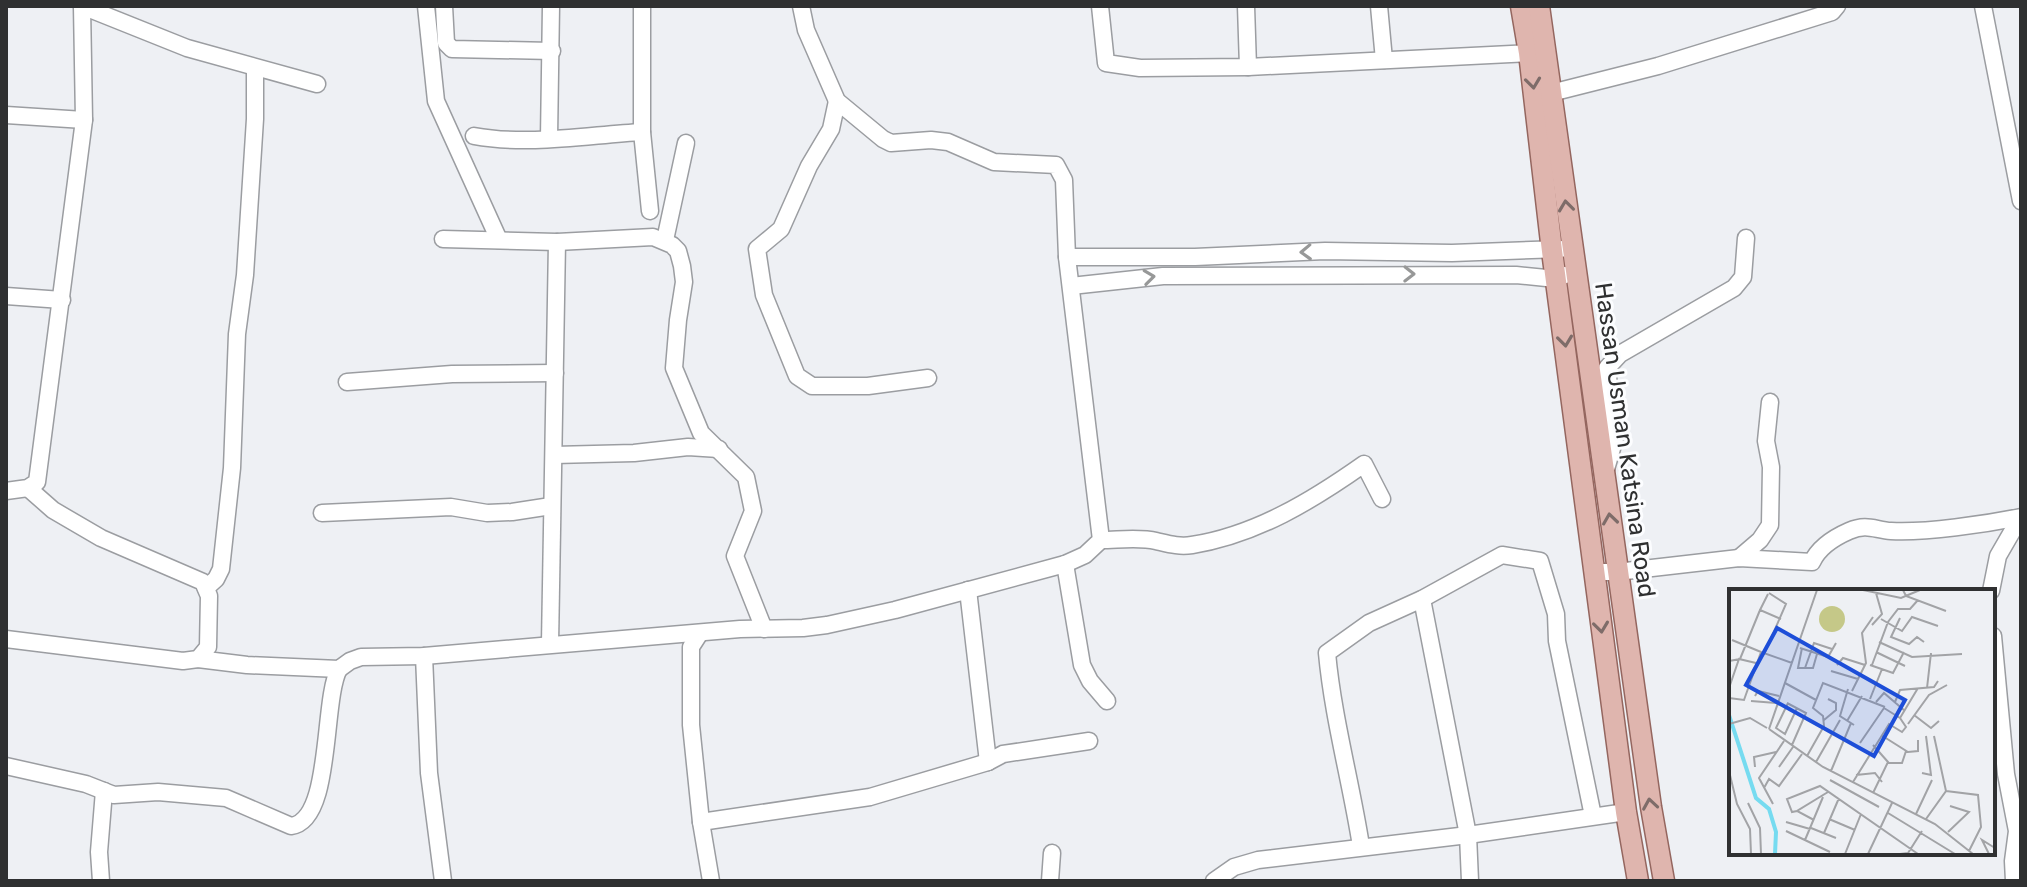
<svg xmlns="http://www.w3.org/2000/svg" width="2027" height="887" font-family="Rubik,sans-serif">
	<rect width="100%" height="100%" fill="#eef0f4"/>
	<g fill="none" stroke-linecap="round" stroke-linejoin="round">
		<defs>
			<g id="minor">
				<polyline points="82,6 187,48 317,84"/>
				<polyline points="426,6 436,101 499,240"/>
				<polyline points="444,6 446,43 452,49 552,51"/>
				<polyline points="642,6 642,132 650,211"/>
				<polyline points="1100,6 1106,63 1140,68 1248,67 1529,53"/>
				<polyline points="1246,6 1248,67"/>
				<polyline points="1379,6 1384,60"/>
				<polyline points="1983,6 2021,201"/>
				<polyline points="1551,93 1658,66 1832,12 1837,6"/>
				<polyline points="837,101 831,129 809,166 781,229 757,249 764,295 797,376 812,386 868,386 928,378"/>
				<polyline points="6,115 84,120"/>
				<path d="M 474,136 C 528,146 588,135 642,132"/>
				<polyline points="549,138 551,6"/>
				<polyline points="443,239 557,242 653,237 672,245 678,251 682,266 684,282 678,320 674,368 701,433 746,477 753,511 735,556 764,629"/>
				<polyline points="665,240 686,143"/>
				<polyline points="1067,257 1195,257 1325,251 1452,253 1561,249"/>
				<polyline points="1071,286 1163,276 1516,275 1556,279 1565,275"/>
				<polyline points="6,296 62,300"/>
				<polyline points="347,382 452,374 555,373"/>
				<polyline points="554,455 634,453 688,447 719,449"/>
				<polyline points="1604,476 1615,438 1607,368 1620,354 1734,288 1743,277 1746,238"/>
				<polyline points="6,491 28,488 37,482 84,120 82,6"/>
				<polyline points="322,513 451,507 487,513 512,512 551,506"/>
				<path d="M 1101,540 C 1118,540 1140,537 1156,541 C 1169,544 1179,547 1192,545 C 1256,535 1313,500 1364,464 L 1382,499"/>
				<polyline points="1739,558 1760,540 1770,525 1771,467 1766,441 1770,402"/>
				<polyline points="1065,564 1082,665 1090,681 1107,701"/>
				<path d="M 1594,572 L 1617,572 L 1739,558 L 1812,562 C 1819,547 1833,538 1849,531 C 1867,523 1875,530 1891,531 C 1925,533 1986,524 2021,517"/>
				<polyline points="206,588 216,579 221,569 232,468 237,334 245,275 255,119 255,68"/>
				<polyline points="968,590 988,762"/>
				<polyline points="1991,591 1998,556 2020,518"/>
				<polyline points="1422,599 1468,835 1470,881"/>
				<polyline points="700,633 691,647 691,725 701,822 711,881"/>
				<polyline points="1993,636 2006,774 2017,831 2013,861 2014,881"/>
				<polyline points="6,639 183,661 198,659 208,647 209,596 203,582 101,538 53,510 28,488"/>
				<polyline points="550,644 557,242"/>
				<polyline points="424,656 429,773 443,881"/>
				<polyline points="198,659 247,665 339,669 350,661 361,657 424,656 740,629 803,628 827,625 895,610 1065,564 1085,555 1101,540 1067,257 1064,180 1056,165 994,162 948,142 931,140 891,143 883,139 837,101 806,30 801,6"/>
				<path d="M 6,766 L 86,784 L 114,795 L 158,792 L 226,798 L 291,826 C 333,821 322,700 339,669"/>
				<polyline points="701,822 870,797 988,762 1003,754 1089,741"/>
				<path d="M 1361,846 C 1351,782 1333,718 1327,653 L 1369,623 L 1422,599 L 1502,555 L 1540,561 L 1556,614 L 1557,641 L 1593,816"/>
				<polyline points="101,881 99,852 104,791"/>
				<polyline points="1050,881 1052,853"/>
				<polyline points="1214,881 1234,867 1258,860 1468,835 1626,812"/>
			</g>
			<g id="major">
				<polyline points="1521,6 1529,53 1552,251 1626,812 1638,881"/>
				<polyline points="1539,6 1651,807 1664,881"/>
			</g>
		</defs>
		<use href="#minor" stroke="#9b9da1" stroke-width="19"/>
		<use href="#major" stroke="#94665f" stroke-width="23"/>
		<use href="#minor" stroke="#fff" stroke-width="16"/>
		<use href="#major" stroke="#dfb5ae" stroke-width="20"/>
	</g>
	<defs><path id="oneway-chevron" d="M-2-3.5L2.5 0L-2 3.5" fill="none" stroke-width="1.6" stroke-linecap="round" stroke-linejoin="round" transform="scale(2)"/></defs>
	<g stroke="#7e6c69">
		<use href="#oneway-chevron" transform="translate(1533 83) rotate(83)"/>
		<use href="#oneway-chevron" transform="translate(1566 206) rotate(-97)"/>
		<use href="#oneway-chevron" transform="translate(1565 341) rotate(83)"/>
		<use href="#oneway-chevron" transform="translate(1610 519) rotate(-98)"/>
		<use href="#oneway-chevron" transform="translate(1601 627) rotate(83)"/>
		<use href="#oneway-chevron" transform="translate(1650 804) rotate(-99)"/>
	</g>
	<g stroke="#979898">
		<use href="#oneway-chevron" transform="translate(1306 252) rotate(178)"/>
		<use href="#oneway-chevron" transform="translate(1409 274) rotate(1)"/>
		<use href="#oneway-chevron" transform="translate(1149 277) rotate(-7)"/>
	</g>
	<g text-anchor="middle" dominant-baseline="central" stroke-width="6" stroke-linejoin="round" paint-order="stroke">
		<g font-size="24" fill="#2f3031" stroke="#fcfdff">
			<text transform="translate(1625 440) rotate(82)">Hassan Usman Katsina Road</text>
		</g>
	</g>
	<g transform="translate(1729 589)">
		<rect width="266" height="266" fill="#eef0f4"/>
		<path d="M90 30a13 13 0 1 1 26 0a13 13 0 1 1-26 0Z" fill="#c5c888"/>
		<path fill="none" stroke="#76dbf0" stroke-width="4" d="M 0,126 L 27,209 L 40,220 L 47,243 L 46,265"/>
		<path fill="none" stroke="#a2a3a6" stroke-width="2" d="M 134,1 L 172,9 L 191,1M 174,1 L 177,7 L 217,22M 39,5 L 31,21 L 52,30M 171,29 L 162,48 L 180,55 L 188,48 L 195,53M 152,30 L 173,42 L 183,28 L 209,37M 143,36 L 153,25 L 147,4M 3,51 L 32,63M 150,53 L 183,68 L 233,65M 71,59 L 99,68 L 107,54M 73,59 L 69,79 L 84,79 L 88,65M 36,63 L 57,15 L 40,4M 147,63 L 176,77M 0,72 L 11,70 L 31,21M 108,76 L 114,69 L 136,76M 141,76 L 164,84 L 175,63M 143,76 L 159,33 L 169,20 L 181,20 L 189,11M 76,79 L 85,54 L 103,60M 102,82 L 129,90M 56,94 L 87,111M 0,99 L 10,70 L 27,74M 198,99 L 202,64M 119,100 L 111,127 L 125,136M 123,102 L 137,74 L 133,44 L 144,28M 26,107 L 29,102 L 50,107M 0,109 L 15,111 L 32,63 L 63,74M 141,110 L 153,80M 22,112 L 47,114M 147,113 L 155,104 L 176,122M 166,113 L 171,101 L 205,98 L 209,92M 58,114 L 77,124 L 63,156M 59,114 L 47,139 L 56,145 L 68,119M 185,126 L 202,139 L 210,132M 95,131 L 107,121 L 107,114 L 99,110M 118,132 L 133,107M 0,135 L 21,129 L 38,139M 179,135 L 200,106 L 218,96M 40,140 L 94,178 L 206,235 L 244,265M 40,140 L 88,1M 152,146 L 179,163 L 189,162 L 189,151M 131,154 L 155,119 L 171,129M 144,156 L 159,173 L 144,204M 78,167 L 95,137 L 94,127 L 84,119 L 94,94 L 156,118M 87,173 L 111,131M 158,174 L 173,174 L 177,162M 26,178 L 25,168 L 47,163M 50,178 L 64,158M 0,182 L 8,215 L 21,240 L 22,265M 102,182 L 122,134M 193,184 L 202,186 L 197,147M 127,186 L 146,184 L 153,193M 101,191 L 150,218M 124,193 L 160,135 L 173,143 L 177,138 L 171,129 L 189,99M 35,199 L 40,190 L 50,197 L 73,165M 217,202 L 249,206 L 252,238 L 240,262M 19,214 L 31,239 L 32,265M 44,215 L 30,189 L 55,152M 68,222 L 63,223 L 58,210 L 91,197 L 189,265M 159,224 L 226,265M 187,225 L 203,191M 100,230 L 126,241M 197,230 L 217,202 L 205,147M 85,231 L 68,222 L 99,203M 57,233 L 81,240M 82,239 L 107,249M 57,242 L 101,263M 219,243 L 240,223 L 221,217M 95,244 L 110,209M 76,251 L 94,208M 116,265 L 132,225M 139,265 L 163,214M 171,265 L 179,264 L 193,242M 260,265 L 253,251 L 266,259"/>
		<path fill="#1d4ed8" fill-opacity="0.15" stroke="#1d4ed8" stroke-width="4" d="M 48,39 L 176,111 L 145,167 L 17,96 Z"/>
		<rect width="266" height="266" fill="none" stroke="#2f3031" stroke-width="4"/>
	</g>
	<rect width="2027" height="887" fill="none" stroke="#2f3031" stroke-width="16"/>
</svg>
